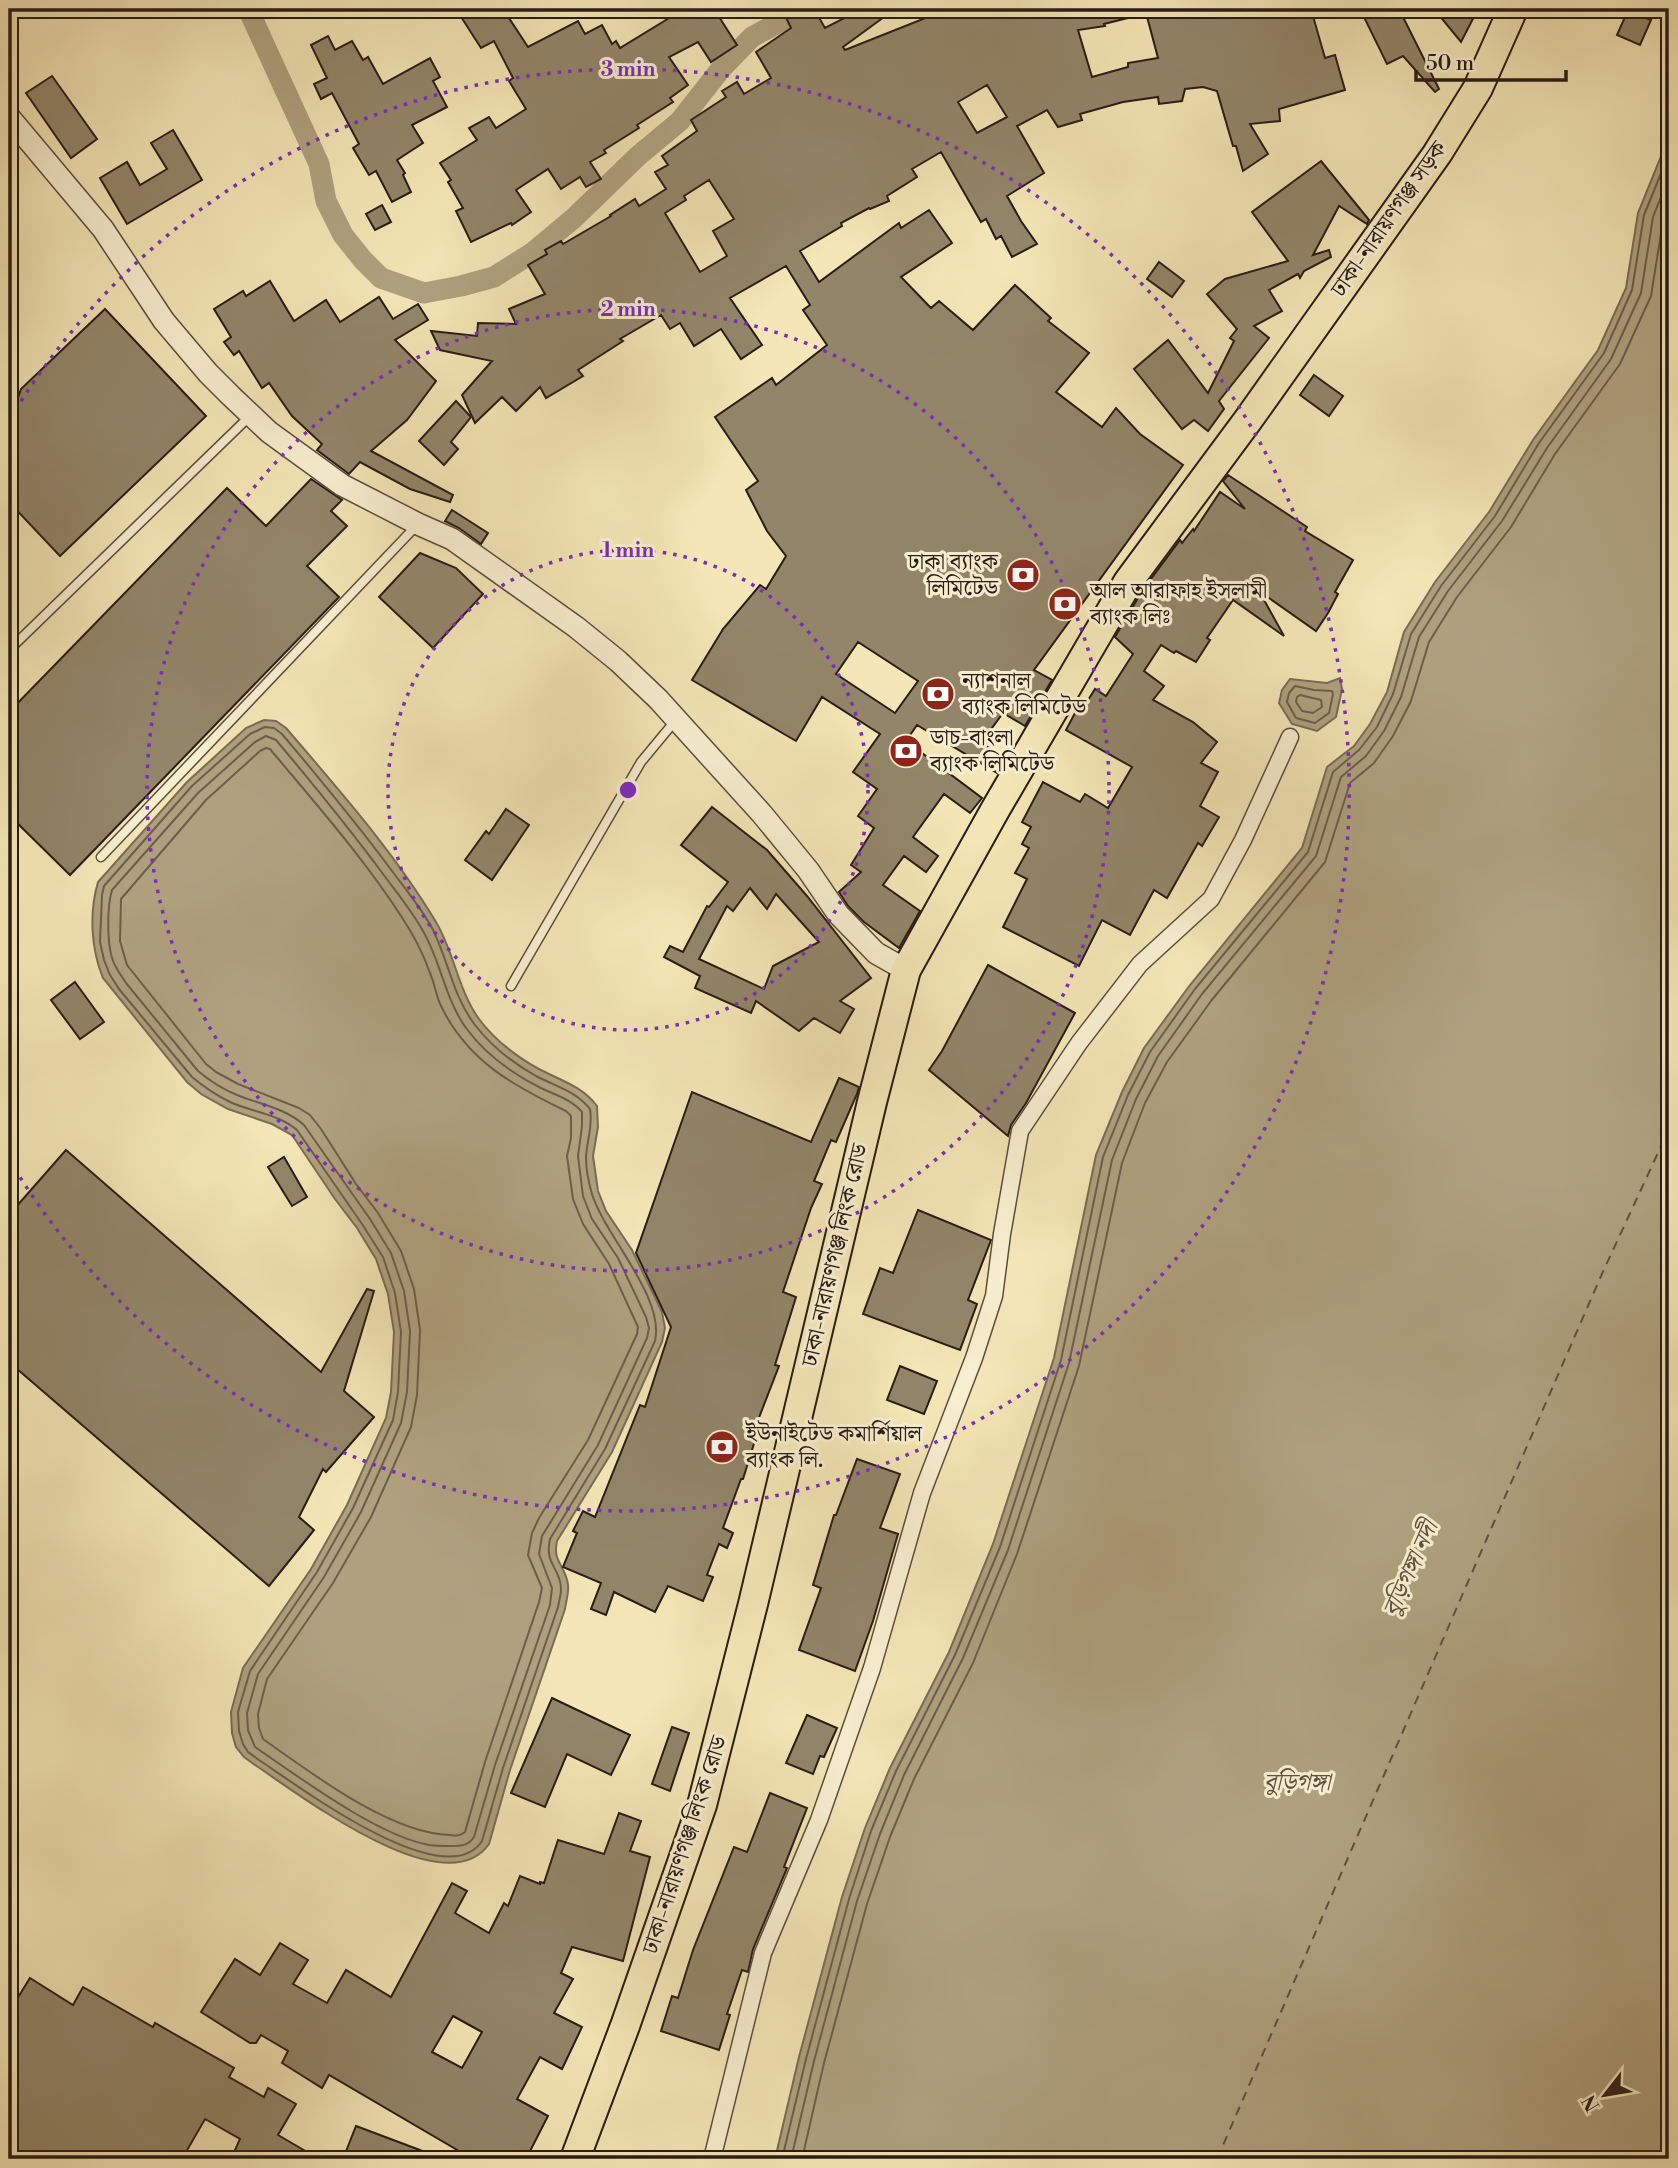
<svg xmlns="http://www.w3.org/2000/svg" width="1678" height="2168" font-family="'Libre Bodoni','Noto Serif Bengali',serif">
	<rect width="100%" height="100%" fill="#f4e6b6"/>
	<filter id="stains"><feTurbulence type="fractalNoise" baseFrequency=".00286" numOctaves="4"/><feColorMatrix values="0 0 0 0 .2 0 0 0 0 .09 0 0 0 0 .02 0 0 0 .5 -.17"/></filter>
	<radialGradient id="worn" r=".72"><stop offset=".6" stop-color="#630" stop-opacity="0"/><stop offset="1" stop-color="#630" stop-opacity=".3"/></radialGradient>
	<g fill="#afa17f" stroke="#796c55" stroke-width="2">
		<polygon points="1669,130 1669,2159 775,2159 799,2057 842,1897 865,1828 890,1768 949,1652 993,1544 1054,1358 1096,1155 1122,1092 1144,1048 1190,985 1302,848 1327,767 1354,746 1370,724 1387,692 1404,632 1435,582 1489,512 1533,440 1598,350 1626,288 1638,213 1664,149"/>
		<polygon points="1340,678 1342,689 1336,717 1317,731 1292,724 1279,703 1282,690 1290,679 1327,683"/>
		<path d="M 264,720 L 276,721 L 286,728 C 339,790 394,852 436,922 C 454,952 458,990 479,1019 C 496,1042 523,1062 549,1074 C 568,1083 584,1089 597,1106 L 598,1127 L 593,1156 L 598,1191 L 606,1211 L 632,1250 L 662,1312 L 665,1328 L 662,1342 L 612,1452 L 557,1541 C 552,1562 566,1566 568,1585 C 569,1593 566,1601 565,1609 L 510,1770 L 489,1844 C 445,1907 299,1794 255,1765 L 244,1757 L 236,1747 L 232,1733 L 231,1712 L 243,1668 L 311,1569 L 347,1505 L 386,1418 L 391,1392 L 394,1332 L 388,1294 L 376,1259 L 357,1228 L 335,1199 L 292,1135 L 272,1124 L 228,1109 L 201,1094 L 187,1082 L 103,978 C 91,949 89,913 98,882 L 187,782 L 246,728 Z"/>
	</g>
	<g fill="none" stroke-linecap="round" stroke-linejoin="round">
		<g stroke="#6c5e4a" stroke-width="2">
			<polygon points="1295,686 1314,690 1332,691 1333,694 1329,713 1315,723 1296,718 1287,702 1289,693"/>
			<polygon points="1300,695 1321,700 1322,707 1313,713 1302,711 1296,702 1297,697"/>
			<path d="M 265,727 L 274,728 L 282,734 C 319,778 355,821 389,867 C 404,887 420,906 432,928 C 448,959 453,997 475,1025 C 491,1046 513,1063 536,1076 C 555,1086 576,1091 590,1109 C 593,1126 587,1140 586,1157 C 586,1168 589,1184 592,1194 C 605,1236 665,1297 655,1341 L 605,1449 L 550,1539 C 544,1565 561,1568 561,1589 C 561,1595 559,1601 558,1607 L 503,1768 L 482,1841 C 445,1897 297,1785 259,1760 L 248,1752 L 243,1744 L 239,1731 L 238,1712 L 250,1671 L 317,1572 L 353,1508 L 393,1420 L 398,1392 L 401,1332 L 395,1293 L 383,1257 L 362,1224 L 297,1130 C 278,1114 252,1112 230,1102 C 216,1095 204,1087 192,1077 L 119,989 L 110,975 L 104,960 L 100,942 L 102,895 L 104,886 L 192,786 L 250,734 Z"/>
			<path d="M 266,736 L 276,740 C 313,784 349,828 383,874 C 397,893 412,911 423,931 C 441,962 445,999 466,1028 C 485,1054 513,1074 541,1088 C 555,1095 571,1099 582,1112 L 582,1126 L 578,1156 L 583,1196 L 592,1219 L 618,1258 L 646,1317 L 649,1328 L 647,1338 L 598,1445 L 542,1536 L 539,1554 L 552,1588 L 550,1605 L 495,1765 L 474,1837 C 468,1846 461,1846 451,1846 C 444,1846 436,1846 429,1845 C 378,1836 299,1777 255,1747 L 248,1730 L 247,1713 L 258,1674 L 324,1577 L 361,1512 L 401,1423 L 407,1392 L 410,1331 L 404,1291 L 391,1253 L 370,1219 L 304,1125 C 285,1108 259,1104 237,1095 C 222,1089 210,1081 198,1071 L 126,983 C 121,975 115,968 112,958 C 107,941 107,907 112,890 L 198,793 L 255,742 Z"/>
			<path d="M 266,748 L 270,749 C 315,803 363,857 401,916 C 413,934 423,953 430,973 C 435,984 436,997 442,1008 C 469,1062 514,1086 566,1111 L 571,1116 L 571,1138 L 567,1156 L 573,1199 L 583,1224 L 609,1264 L 638,1327 L 637,1334 L 588,1440 L 539,1518 L 532,1533 L 528,1555 L 542,1588 L 539,1602 L 485,1762 L 465,1832 C 460,1836 457,1836 450,1835 C 391,1834 311,1773 263,1739 L 259,1728 L 258,1714 L 267,1679 L 333,1583 L 371,1517 L 411,1427 L 417,1395 L 420,1330 L 414,1289 L 401,1251 L 378,1213 L 356,1184 L 321,1129 L 310,1115 L 299,1108 L 238,1084 L 216,1072 L 206,1064 L 127,965 L 120,941 L 121,899 L 206,800 L 260,751 Z"/>
			<polyline points="782,2159 806,2059 849,1899 871,1831 896,1771 955,1655 1000,1547 1061,1360 1103,1157 1128,1095 1150,1052 1195,989 1308,852 1333,772 1359,750 1377,727 1393,694 1411,634 1441,586 1495,516 1539,443 1604,353 1632,290 1644,215 1669,154"/>
			<polyline points="791,2159 814,2061 857,1901 880,1834 904,1775 963,1658 1008,1550 1069,1363 1112,1160 1136,1099 1158,1056 1202,994 1316,856 1341,777 1366,756 1384,731 1401,697 1419,637 1448,591 1502,521 1547,448 1611,359 1641,293 1653,217 1669,177"/>
			<polyline points="802,2159 824,2063 867,1904 890,1837 914,1779 973,1663 1017,1554 1079,1366 1122,1163 1145,1103 1167,1062 1211,1001 1325,862 1350,783 1374,763 1393,736 1411,701 1429,642 1457,597 1511,527 1555,454 1620,364 1651,296 1663,221 1669,205"/>
		</g>
		<polyline stroke="#afa17f" stroke-width="21" points="248,9 319,164 326,201 343,235 363,260 381,278 424,293 461,286 494,277 532,253 574,218 638,156 680,121 720,70 752,37 804,9"/>
		<polyline stroke="#5e513f" stroke-width="2" stroke-dasharray="9 7" stroke-linecap="butt" points="1217,2159 1601,1276 1669,1129"/>
	</g>
	<g fill="#928569" stroke="#281c15" stroke-width="2" fill-rule="evenodd">
		<polygon points="456,9 503,9 528,47 578,21 585,34 602,25 612,44 616,41 620,48 684,9 714,9 737,45 711,62 698,42 669,57 688,85 670,98 673,102 637,125 639,128 604,150 606,153 590,162 601,179 586,187 580,177 561,189 548,169 516,190 531,212 512,225 511,223 471,242 456,211 463,208 448,182 451,180 440,163 477,140 469,128 489,117 496,128 526,109 509,81 513,78 494,41 481,48"/>
		<path d="M 782,9 L 814,9 L 825,28 L 862,9 L 895,9 L 843,47 L 845,50 L 948,9 L 1040,9 L 1041,17 L 1053,14 L 1053,16 L 1085,9 L 1140,9 L 1140,15 L 1104,24 L 1105,26 L 1078,30 L 1092,77 L 1128,67 L 1128,63 L 1158,58 L 1145,9 L 1311,9 L 1325,58 L 1335,55 L 1345,90 L 1279,109 L 1280,121 L 1250,124 L 1268,154 L 1243,171 L 1236,146 L 1233,146 L 1217,91 L 1203,87 L 1185,89 L 1182,101 L 1159,104 L 1158,97 L 1123,102 L 1080,114 L 1082,120 L 1058,127 L 1047,110 L 1017,126 L 1044,173 L 1007,196 L 1021,221 L 1037,244 L 1012,257 L 1001,236 L 996,239 L 986,219 L 981,222 L 941,152 L 912,169 L 917,177 L 887,196 L 889,201 L 870,209 L 869,208 L 841,223 L 842,226 L 800,251 L 819,282 L 899,223 L 901,228 L 929,210 L 952,243 L 901,277 L 931,308 L 939,301 L 973,330 L 1015,285 L 1051,318 L 1048,321 L 1089,353 L 1056,392 L 1102,427 L 1116,408 L 1140,434 L 1183,465 L 1034,670 L 1052,680 L 1025,726 L 1003,713 L 981,743 L 1006,758 L 997,773 L 917,725 L 906,741 L 982,798 L 970,813 L 944,794 L 913,837 L 938,856 L 926,872 L 904,856 L 883,885 L 920,911 L 899,948 L 864,922 L 848,906 L 839,892 L 861,872 L 851,865 L 874,828 L 858,816 L 877,789 L 853,772 L 880,734 L 822,697 L 796,741 L 692,680 L 723,629 L 760,585 L 766,589 L 786,556 L 767,531 L 746,490 L 758,481 L 715,417 L 772,378 L 776,385 L 827,345 L 803,310 L 810,305 L 786,266 L 730,298 L 762,345 L 741,359 L 721,329 L 694,346 L 680,323 L 670,329 L 661,315 L 620,339 L 623,341 L 578,370 L 583,376 L 546,398 L 540,387 L 516,411 L 502,397 L 475,423 L 462,395 L 492,361 L 440,350 L 431,331 L 477,336 L 478,323 L 516,324 L 509,309 L 545,294 L 528,265 L 547,254 L 545,250 L 561,241 L 563,244 L 611,216 L 610,215 L 635,199 L 639,206 L 666,189 L 655,172 L 668,165 L 662,156 L 697,131 L 691,120 L 726,97 L 722,91 L 737,82 L 744,94 L 771,78 L 756,52 L 791,28 ZM 987,85 L 1007,117 L 977,133 L 958,102 ZM 709,180 L 734,219 L 713,231 L 727,256 L 700,272 L 665,213 L 686,200 L 684,196 ZM 858,642 L 918,681 L 895,713 L 836,674 Z"/>
		<polygon points="1360,9 1399,9 1439,89 1435,92 1403,56 1387,64"/>
		<polygon points="1434,9 1478,9 1461,42"/>
		<polygon points="1628,10 1651,20 1640,45 1617,35"/>
		<polygon points="328,36 335,50 352,41 363,60 368,57 383,84 430,58 440,77 433,81 447,107 412,125 423,143 397,160 405,173 403,175 411,192 392,202 376,171 369,175 353,148 359,144 332,93 321,99 314,84 327,78 311,45"/>
		<polygon points="52,76 97,139 71,158 26,93"/>
		<polygon points="173,130 202,180 127,224 100,178 127,162 140,185 167,169 151,143"/>
		<polygon points="1321,161 1369,220 1367,224 1339,206 1313,255 1329,250 1331,257 1304,271 1300,278 1298,274 1269,290 1282,311 1254,326 1269,338 1219,401 1224,409 1208,431 1194,420 1182,429 1134,369 1168,340 1208,393 1234,341 1230,338 1237,329 1207,294 1225,279 1288,261 1252,212"/>
		<polygon points="382,205 391,222 375,230 366,214"/>
		<polygon points="1159,262 1184,281 1172,297 1147,279"/>
		<polygon points="270,281 294,321 326,300 340,322 379,297 393,319 418,304 428,320 395,340 436,381 407,420 371,451 453,495 450,502 410,489 360,462 349,474 317,450 322,444 292,416 269,383 262,388 239,351 234,355 224,342 231,337 214,309 243,291 246,296"/>
		<polygon points="105,309 206,416 60,556 9,502 9,424 21,389"/>
		<polygon points="1314,375 1343,396 1329,416 1300,395"/>
		<polygon points="456,401 471,417 451,442 458,449 444,465 419,441"/>
		<polygon points="1228,475 1307,527 1305,531 1353,560 1335,592 1338,594 1328,613 1316,631 1259,591 1284,636 1233,600 1207,638 1210,640 1196,662 1176,651 1174,653 1161,645 1144,671 1164,686 1153,700 1193,722 1217,742 1201,763 1218,772 1200,806 1219,817 1202,846 1198,843 1167,898 1154,890 1130,935 1102,920 1079,966 1003,927 1027,879 1015,873 1029,848 1022,844 1031,827 1022,822 1043,782 1080,802 1085,794 1108,808 1132,767 1066,730 1076,711 1080,713 1095,689 1106,696 1133,654 1115,637 1142,591 1180,540 1182,543 1193,529 1194,531 1220,492 1245,509 1223,481"/>
		<polygon points="311,479 342,500 331,511 347,526 307,566 339,597 70,875 9,815 9,712 227,488 266,526"/>
		<polygon points="452,510 488,533 481,544 459,528 445,521"/>
		<polygon points="420,553 456,568 483,594 433,648 379,597"/>
		<path d="M 712,807 L 767,850 L 807,896 L 871,978 L 840,1001 L 854,1009 L 840,1033 L 814,1018 L 799,1031 L 756,1001 L 751,1013 L 695,988 L 700,976 L 664,957 L 670,946 L 683,952 L 707,906 L 709,907 L 728,882 L 681,845 ZM 750,888 L 767,909 L 776,894 L 819,942 L 773,966 L 764,989 L 699,959 L 727,906 L 733,911 Z"/>
		<polygon points="506,809 529,825 492,880 465,860 486,831 489,834"/>
		<polygon points="988,965 1075,1013 1026,1103 1011,1125 1008,1136 929,1070 942,1051"/>
		<polygon points="75,982 104,1022 80,1039 51,1000"/>
		<polygon points="839,1078 859,1087 857,1094 836,1142 831,1140 814,1181 822,1184 811,1208 783,1292 796,1297 775,1365 779,1366 753,1433 757,1434 743,1479 741,1479 723,1528 733,1533 727,1548 719,1544 707,1575 713,1577 703,1601 668,1586 655,1612 614,1592 606,1615 591,1609 601,1583 563,1567 577,1533 573,1531 583,1511 595,1517 640,1405 645,1407 671,1327 636,1253 692,1092 811,1142"/>
		<polygon points="66,1150 321,1372 367,1289 374,1291 344,1391 374,1417 326,1472 323,1469 299,1517 314,1530 269,1586 9,1362 9,1215"/>
		<polygon points="284,1157 307,1197 292,1206 268,1167"/>
		<polygon points="918,1210 991,1240 968,1300 977,1304 960,1350 863,1314 880,1268 893,1273"/>
		<polygon points="900,1366 937,1381 924,1414 887,1400"/>
		<polygon points="857,1459 900,1474 880,1528 898,1534 873,1621 855,1671 799,1650 821,1588 813,1585 834,1515 836,1515"/>
		<polygon points="552,1698 630,1735 611,1775 567,1754 545,1807 511,1793"/>
		<polygon points="807,1715 837,1728 824,1757 820,1756 813,1774 786,1763"/>
		<polygon points="672,1727 689,1733 670,1791 652,1784"/>
		<polygon points="770,1793 807,1808 784,1867 787,1868 753,1949 748,1972 742,1970 727,2014 730,2015 719,2050 661,2031 672,1996 678,1998 693,1950 734,1847 747,1852"/>
		<path d="M 619,1813 L 641,1821 L 630,1851 L 650,1857 L 623,1961 L 572,1947 L 561,1973 L 573,1979 L 554,2013 L 582,2027 L 562,2069 L 540,2057 L 517,2099 L 548,2116 L 526,2159 L 461,2159 L 464,2154 L 329,2075 L 322,2088 L 282,2063 L 288,2051 L 261,2035 L 256,2043 L 250,2043 L 201,2012 L 235,1959 L 260,1975 L 280,1943 L 308,1960 L 293,1984 L 327,2003 L 346,1970 L 391,1997 L 452,1883 L 467,1891 L 455,1913 L 489,1933 L 504,1903 L 508,1906 L 520,1876 L 540,1884 L 540,1882 L 544,1883 L 558,1840 L 604,1854 ZM 453,2016 L 482,2032 L 462,2068 L 432,2052 Z"/>
		<polygon points="30,1978 73,2005 83,1987 153,2027 155,2023 234,2068 229,2077 264,2097 268,2088 296,2104 278,2135 319,2159 231,2159 240,2139 205,2119 182,2159 157,2159 144,2152 140,2159 9,2159 9,2012"/>
		<polygon points="356,2126 441,2158 440,2159 343,2159"/>
	</g>
	<g fill="none" stroke-linecap="round" stroke-linejoin="round">
		<defs>
			<g id="service">
				<polyline points="9,650 250,416"/>
				<polyline points="101,857 418,524"/>
				<polyline points="511,986 641,762 675,721"/>
			</g>
			<polyline id="minor" points="712,2159 763,1953 819,1820 872,1668 922,1493 974,1358 994,1296 1002,1234 1020,1131 1079,1043 1140,964 1211,899 1243,840 1290,737"/>
			<polyline id="tertiary" points="9,117 103,229 164,321 208,373 231,396 269,432 342,485 418,524 452,539 576,627 618,661 658,699 762,814 808,870 838,914 876,953 906,970"/>
			<polyline id="trunk" points="575,2159 625,2026 702,1805 753,1604 872,1102 906,970 995,810 1128,582 1248,420 1437,154 1478,88 1513,9"/>
		</defs>
		<use href="#service" stroke="#5b4e3d" stroke-width="11"/>
		<use href="#minor" stroke="#5b4e3d" stroke-width="19"/>
		<use href="#tertiary" stroke="#5b4e3d" stroke-width="24"/>
		<use href="#trunk" stroke="#281c15" stroke-width="32"/>
		<use href="#service" stroke="#f8efd0" stroke-width="8"/>
		<use href="#minor" stroke="#f8efd0" stroke-width="16"/>
		<use href="#tertiary" stroke="#f8efd0" stroke-width="21"/>
		<use href="#trunk" stroke="#f4e6b6" stroke-width="28"/>
	</g>
	<g fill="none" stroke="#7b2cbf" stroke-width="3.5" stroke-dasharray="3.5 7">
		<circle cx="628" cy="790" r="240"/>
		<circle cx="628" cy="790" r="481"/>
		<path d="M10 419A721 721 0 1 1 10 1161"/>
	</g>
	<defs>
		<symbol id="bank-disc" viewBox="-11 -11 22 22"><circle r="9.5" fill="#8f2418" stroke="#f8efd0"/><path d="M-6-4H6V4H-6ZM0-2.3a2.3 2.3 0 1 0 0 4.6a2.3 2.3 0 1 0 0-4.6Z" fill="#fff"/></symbol>
	</defs>
	<g fill-rule="evenodd">
		<use href="#bank-disc" x="1004" y="556" width="38" height="38"/>
		<use href="#bank-disc" x="1046" y="585" width="38" height="38"/>
		<use href="#bank-disc" x="919" y="675" width="38" height="38"/>
		<use href="#bank-disc" x="887" y="732" width="38" height="38"/>
		<use href="#bank-disc" x="703" y="1428" width="38" height="38"/>
	</g>
	<g text-anchor="middle" dominant-baseline="central" stroke-width="6" stroke-linejoin="round" paint-order="stroke">
		<g font-size="23" fill="#281c15" stroke="#f8efd0">
			<text transform="translate(1389 219) rotate(-55)">ঢাকা-নারায়ণগঞ্জ সড়ক</text>
			<text transform="translate(835 1255) rotate(-77)">ঢাকা-নারায়ণগঞ্জ লিংক রোড</text>
			<text transform="translate(685 1845) rotate(-72)">ঢাকা-নারায়ণগঞ্জ লিংক রোড</text>
		</g>
		<g font-size="23" fill="#281c15" stroke="#f8efd0" text-anchor="start">
			<text x="998" y="562" text-anchor="end">ঢাকা ব্যাংক<tspan x="998" dy="26">লিমিটেড</tspan></text>
			<text x="1090" y="591">আল আরাফাহ ইসলামী<tspan x="1090" dy="26">ব্যাংক লিঃ</tspan></text>
			<text x="962" y="681">ন্যাশনাল<tspan x="962" dy="26">ব্যাংক লিমিটেড</tspan></text>
			<text x="930" y="738">ডাচ-বাংলা<tspan x="930" dy="26">ব্যাংক লিমিটেড</tspan></text>
			<text x="746" y="1434">ইউনাইটেড কমার্শিয়াল<tspan x="746" dy="26">ব্যাংক লি.</tspan></text>
		</g>
		<g font-size="24" font-style="italic" fill="#5e513f" stroke="#f8efd0">
			<text transform="translate(1411 1569) rotate(-66)">বুড়িগঙ্গা নদী</text>
			<text x="1297" y="1783">বুড়িগঙ্গা</text>
		</g>
	</g>
	<circle cx="628" cy="790" r="10" fill="#7b2cbf" stroke="#f8efd0" stroke-width="3.5"/>
	<g font-size="21" text-anchor="middle" font-weight="bold" fill="#7b2cbf" stroke="#f8efd0" stroke-width="6" stroke-linejoin="round" paint-order="stroke">
		<text x="628" y="76">3 min</text>
		<text x="628" y="316">2 min</text>
		<text x="628" y="557">1 min</text>
	</g>
	<rect width="1678" height="2168" fill="none" stroke="#f4e6b6" stroke-width="35"/>
	<rect x="10" y="10" width="1657" height="2147" fill="none" stroke="#281c15" stroke-width="3.5"/>
	<rect x="18" y="18" width="1643" height="2133" fill="none" stroke="#281c15" stroke-width="2"/>
	<g transform="translate(1605 2095) rotate(239)" stroke="#f8efd0" stroke-width="5" paint-order="stroke">
	<path d="M0-5L12 26L0 18L-12 26Z" fill="#281c15"/>
	<text y="-10" font-size="19" font-weight="bold" text-anchor="middle" fill="#281c15">N</text>
	</g>
	<path d="M1416 70v10h150v-10" fill="none" stroke="#281c15" stroke-width="3.5"/>
	<text x="1426" y="70" font-size="21" fill="#281c15" stroke="#f8efd0" stroke-width="5" paint-order="stroke">50 m</text>
	<rect width="100%" height="100%" filter="url(#stains)"/>
	<rect width="100%" height="100%" fill="url(#worn)"/>
</svg>
